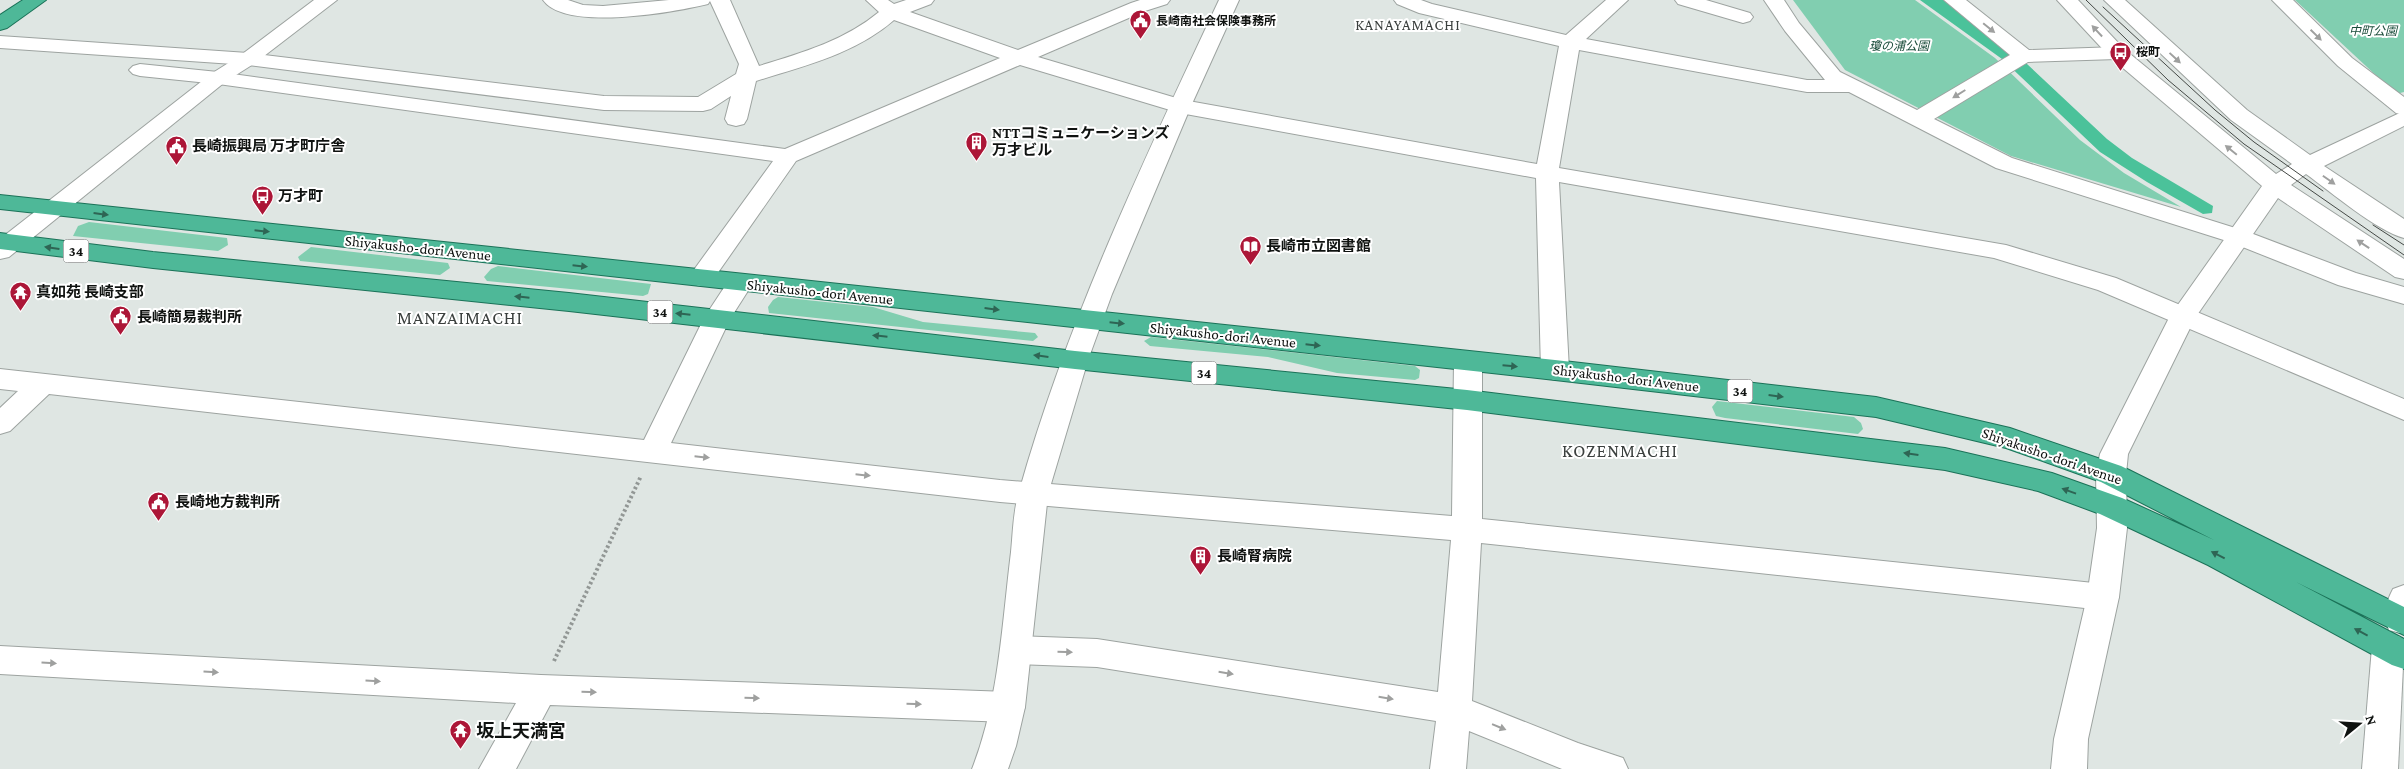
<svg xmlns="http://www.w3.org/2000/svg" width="2404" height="769" font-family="'Crimson Pro','Noto Sans JP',serif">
	<rect width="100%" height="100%" fill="#dfe6e3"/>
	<g fill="#81ceb0">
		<polygon points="1793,0 1915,0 1995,58 2080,140 2124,173 2181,207 2011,156 1845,70"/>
		<polygon points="2295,0 2404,0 2404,92 2396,94"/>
		<polygon points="89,222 227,238 228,245 218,251 73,236 78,226"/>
		<polygon points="311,247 448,263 450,268 440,275 300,261 298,257"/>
		<polygon points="498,266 651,284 648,294 643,296 487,281 484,277 491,269"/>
		<polygon points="778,297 873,307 923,322 1035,333 1038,337 1033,341 769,313 768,307 773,300"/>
		<polygon points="1151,337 1415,366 1420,370 1419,378 1415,380 1337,373 1268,357 1150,346 1144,341"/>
		<polygon points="1717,401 1854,417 1861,423 1863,429 1858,434 1725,418 1716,416 1712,407"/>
	</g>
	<polygon fill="#4bc29a" points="1920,0 1945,0 2027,64 2107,139 2132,158 2213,206 2212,213 2203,214 2147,182 2100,152 2002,59"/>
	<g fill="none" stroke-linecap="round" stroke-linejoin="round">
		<defs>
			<g id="minor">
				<path d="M 543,0 L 568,0 L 583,5 L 603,6 L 669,0 L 730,0 L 759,66 C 801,53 844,41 879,12 L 866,0 L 888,0 L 894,4 L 906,0 L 934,0 L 931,4 L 910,12 L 1018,50 L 1131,3 L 1140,0 L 1170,0 L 1167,4 L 1145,11 L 1038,57 L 1183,100 L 1537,164 L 1559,46 L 1419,13 L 1397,4 L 1394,0 L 1421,0 L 1432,4 L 1566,35 L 1606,0 L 1628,0 L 1586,39 L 1807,80 L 1825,80 L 1785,31 L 1764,0 L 1784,0 L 1799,23 L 1840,72 L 1917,110 L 2010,55 L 1944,0 L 1966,0 L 2029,50 L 2117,47 L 2124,49 L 2127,53 L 2124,57 L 2117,59 L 2028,62 L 1934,119 L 2012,158 L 2248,232 L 2356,273 L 2404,287 L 2404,304 L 2338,285 L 2230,242 L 1996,168 L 1849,92 L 1807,92 L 1579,50 L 1559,168 L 2006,245 L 2116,278 L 2404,399 L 2404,420 L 2098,290 L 1994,258 L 1559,182 L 1569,370 L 1565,377 L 1555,380 L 1545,377 L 1541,370 L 1536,178 L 1180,113 L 1020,65 L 796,161 L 710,284 L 701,286 L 692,284 L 688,278 L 773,161 L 218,84 L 140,76 L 133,74 L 129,70 L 133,66 L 140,64 L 218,72 L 785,149 L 1000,58 L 894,20 C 855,54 804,66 756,81 L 747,119 L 744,124 L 736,126 L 728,124 L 725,119 L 731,96 L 711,109 L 703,111 L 604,110 L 248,65 L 0,48 L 0,36 L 248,53 L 604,96 L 698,97 L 736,74 L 739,64 L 710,1 L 708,4 C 675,12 565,32 543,0 Z"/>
				<polygon points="1675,0 1706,0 1750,13 1753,17 1750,21 1743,23 1678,4"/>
				<polygon points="2272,0 2293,0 2352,58 2404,97 2404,115 2396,113 2338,66"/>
				<polygon points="740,275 749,277 753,283 730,319 671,443 1000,480 1452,516 1454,362 1458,355 1468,353 1478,355 1482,362 1482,519 2103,584 2114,588 2119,597 2114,606 2103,610 1481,543 1472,701 1578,743 1623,758 1628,769 1562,769 1469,731 1466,769 1430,769 1436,721 1097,667 1016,664 1004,660 1000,650 1004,640 1016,636 1097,639 1438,692 1451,540 1000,502 49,394 10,431 0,434 0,408 18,391 0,389 0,369 644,440 704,318 731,277"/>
				<path d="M 2404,585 L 2404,632 L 2400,633 L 2389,630 C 2382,616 2386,602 2393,589 Z"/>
				<polygon points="2388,633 2400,637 2404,646 2398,769 2362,769 2372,647 2376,637"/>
				<polygon points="0,646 541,675 1008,692 1020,696 1025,707 1020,718 1008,722 550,705 516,769 479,769 516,703 0,674"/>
			</g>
			<g id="tertiary">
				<polygon points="314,0 337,0 255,63 225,82 9,257 0,259 0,239 211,74 241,55"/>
				<path d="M 1219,0 L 1239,0 L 1191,106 L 1112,294 L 1088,360 L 1048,494 L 1025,707 L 1016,746 L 1008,769 L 972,769 C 999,701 1002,624 1011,552 C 1013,533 1013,511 1019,492 C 1067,321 1144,160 1219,0 Z"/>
				<path d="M 2057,0 L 2078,0 L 2124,49 L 2276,174 L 2292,164 L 2231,120 L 2104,0 L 2125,0 L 2247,110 L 2310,155 L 2404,111 L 2404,126 L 2324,166 L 2404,219 L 2404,238 C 2377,231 2331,192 2306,174 L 2291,185 L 2404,259 L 2404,279 L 2395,277 L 2278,198 L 2195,318 L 2128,454 L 2126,474 L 2127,528 L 2119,597 L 2088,739 L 2087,769 L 2051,769 L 2054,739 L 2087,597 L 2097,528 L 2096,474 L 2100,454 L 2170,316 L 2262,186 L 2110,57 Z"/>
			</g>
			<g id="trunk">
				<polygon points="23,0 46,0 7,28 0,30 0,15"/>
				<polygon points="0,195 1555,360 1876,397 2010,428 2121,466 2404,607 2404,635 2296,582 2404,639 2404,669 2392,665 2208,565 2100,514 2038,491 1945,470 1467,410 1075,369 569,311 153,268 0,249 0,233 153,252 569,293 1075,351 1467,390 1945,448 2052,473 2122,498 2214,540 2101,482 2006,448 1876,417 1555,380 0,209"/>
			</g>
		</defs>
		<use href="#minor" stroke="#9da3a0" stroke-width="2"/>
		<use href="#tertiary" stroke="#9da3a0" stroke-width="2"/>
		<use href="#trunk" stroke="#1b7258" stroke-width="2"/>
		<polyline stroke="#929795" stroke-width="4" stroke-dasharray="2.5 2.5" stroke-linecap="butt" points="554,661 641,476"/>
		<use href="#minor" fill="#fff" fill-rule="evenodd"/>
		<use href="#tertiary" fill="#fff" fill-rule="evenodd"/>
		<use href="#trunk" fill="#4eb898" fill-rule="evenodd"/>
		<g stroke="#454946" stroke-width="1">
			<polyline points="2086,0 2168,80 2244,144 2404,255"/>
			<polyline points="2103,7 2215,110 2254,142 2323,191"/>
			<polyline points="2373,225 2404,245"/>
		</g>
	</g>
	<defs><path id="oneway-solid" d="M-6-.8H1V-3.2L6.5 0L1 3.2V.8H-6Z" transform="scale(1.25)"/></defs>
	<g fill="#9fa09f">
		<use href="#oneway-solid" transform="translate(1989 28) rotate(39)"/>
		<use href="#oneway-solid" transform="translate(2097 31) rotate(-133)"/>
		<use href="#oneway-solid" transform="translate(2316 35) rotate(44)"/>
		<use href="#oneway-solid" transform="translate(2175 58) rotate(43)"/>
		<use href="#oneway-solid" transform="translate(1959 94) rotate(148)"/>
		<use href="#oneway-solid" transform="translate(2231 150) rotate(-141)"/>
		<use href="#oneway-solid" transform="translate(2329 180) rotate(35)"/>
		<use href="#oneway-solid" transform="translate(2363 244) rotate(-146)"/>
		<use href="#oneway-solid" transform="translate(702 457) rotate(6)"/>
		<use href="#oneway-solid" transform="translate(863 475) rotate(6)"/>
		<use href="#oneway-solid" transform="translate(1065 652) rotate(2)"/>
		<use href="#oneway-solid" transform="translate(49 663) rotate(3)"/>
		<use href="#oneway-solid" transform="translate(211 672) rotate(3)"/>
		<use href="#oneway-solid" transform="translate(1226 673) rotate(9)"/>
		<use href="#oneway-solid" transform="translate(373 681) rotate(3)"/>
		<use href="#oneway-solid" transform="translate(589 692) rotate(2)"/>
		<use href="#oneway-solid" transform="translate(752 698) rotate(2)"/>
		<use href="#oneway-solid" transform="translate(1386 698) rotate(9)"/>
		<use href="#oneway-solid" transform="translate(914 704) rotate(2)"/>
		<use href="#oneway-solid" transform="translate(1499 727) rotate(22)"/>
	</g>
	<g fill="#2e6554">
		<use href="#oneway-solid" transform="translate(101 214) rotate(7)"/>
		<use href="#oneway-solid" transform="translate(262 231) rotate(6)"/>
		<use href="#oneway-solid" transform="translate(52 248) rotate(-172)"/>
		<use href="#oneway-solid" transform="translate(580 266) rotate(6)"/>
		<use href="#oneway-solid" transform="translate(522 297) rotate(-174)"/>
		<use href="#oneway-solid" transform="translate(992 309) rotate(7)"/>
		<use href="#oneway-solid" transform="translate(683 314) rotate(-174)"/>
		<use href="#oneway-solid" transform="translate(1117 323) rotate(6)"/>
		<use href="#oneway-solid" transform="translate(880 336) rotate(-174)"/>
		<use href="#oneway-solid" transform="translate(1313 345) rotate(6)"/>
		<use href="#oneway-solid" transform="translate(1041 356) rotate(-173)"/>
		<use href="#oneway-solid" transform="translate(1510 366) rotate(5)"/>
		<use href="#oneway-solid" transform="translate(1776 396) rotate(7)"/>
		<use href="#oneway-solid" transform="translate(1911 454) rotate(-172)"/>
		<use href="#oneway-solid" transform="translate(2069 491) rotate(-160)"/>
		<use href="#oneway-solid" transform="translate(2218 555) rotate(-153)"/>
		<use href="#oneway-solid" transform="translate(2361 632) rotate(-152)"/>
	</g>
	<defs>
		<symbol id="civic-pin" viewBox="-11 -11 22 30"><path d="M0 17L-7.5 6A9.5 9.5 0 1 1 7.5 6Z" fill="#ac1637" stroke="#fff"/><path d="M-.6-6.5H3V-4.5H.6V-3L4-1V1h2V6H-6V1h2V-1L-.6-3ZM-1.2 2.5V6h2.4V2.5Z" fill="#fff"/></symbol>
		<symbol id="bus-pin" viewBox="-11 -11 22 30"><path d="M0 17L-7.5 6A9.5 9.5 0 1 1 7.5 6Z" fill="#ac1637" stroke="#fff"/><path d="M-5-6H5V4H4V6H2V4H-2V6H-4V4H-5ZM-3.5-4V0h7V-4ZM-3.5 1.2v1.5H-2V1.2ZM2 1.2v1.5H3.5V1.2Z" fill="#fff"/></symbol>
		<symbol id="building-pin" viewBox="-11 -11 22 30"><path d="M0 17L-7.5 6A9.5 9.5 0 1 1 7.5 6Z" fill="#ac1637" stroke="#fff"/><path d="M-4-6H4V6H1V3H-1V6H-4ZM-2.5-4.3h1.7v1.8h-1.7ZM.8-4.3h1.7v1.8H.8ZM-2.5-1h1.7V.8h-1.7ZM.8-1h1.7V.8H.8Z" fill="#fff"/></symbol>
		<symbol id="library-pin" viewBox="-11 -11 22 30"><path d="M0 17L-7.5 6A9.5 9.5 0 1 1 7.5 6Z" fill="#ac1637" stroke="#fff"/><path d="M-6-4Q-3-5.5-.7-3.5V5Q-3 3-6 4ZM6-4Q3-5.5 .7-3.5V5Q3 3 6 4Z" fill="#fff"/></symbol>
		<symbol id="temple-pin" viewBox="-11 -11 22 30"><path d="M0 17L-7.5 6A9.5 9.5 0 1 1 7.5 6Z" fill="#ac1637" stroke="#fff"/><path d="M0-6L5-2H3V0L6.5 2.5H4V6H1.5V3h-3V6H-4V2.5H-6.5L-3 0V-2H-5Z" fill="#fff"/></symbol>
	</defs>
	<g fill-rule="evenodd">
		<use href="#civic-pin" x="1128" y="8" width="25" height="34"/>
		<use href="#bus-pin" x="2108" y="40" width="25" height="34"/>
		<use href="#building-pin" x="964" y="130" width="25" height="34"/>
		<use href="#civic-pin" x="164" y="134" width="25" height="34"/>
		<use href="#bus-pin" x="250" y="184" width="25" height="34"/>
		<use href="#library-pin" x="1238" y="234" width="25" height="34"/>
		<use href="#temple-pin" x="8" y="280" width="25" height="34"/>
		<use href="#civic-pin" x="108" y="304" width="25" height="34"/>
		<use href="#civic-pin" x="146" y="490" width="25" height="34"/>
		<use href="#building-pin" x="1188" y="544" width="25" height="34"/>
		<use href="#temple-pin" x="448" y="718" width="25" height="34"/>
	</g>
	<g text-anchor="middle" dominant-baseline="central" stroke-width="4" stroke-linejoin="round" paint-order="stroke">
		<g font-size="12" font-weight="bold" fill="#0f1210" stroke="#fff" text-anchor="start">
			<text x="1156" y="21">長崎南社会保険事務所</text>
			<text x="2136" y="52">桜町</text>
		</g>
		<g font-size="12" font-style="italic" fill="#1a4c3a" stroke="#fff">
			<text x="2373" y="31">中町公園</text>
			<text x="1899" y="46">瓊の浦公園</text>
		</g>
		<g fill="#fff" stroke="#575958" stroke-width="1">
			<rect x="63.5" y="239.5" width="25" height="23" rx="4"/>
			<rect x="647.5" y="300.5" width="25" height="23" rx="4"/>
			<rect x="1191.5" y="361.5" width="25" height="23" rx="4"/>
			<rect x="1727.5" y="379.5" width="25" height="23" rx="4"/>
		</g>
		<g font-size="14" font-weight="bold" fill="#0f1210">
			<text x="76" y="251">34</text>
			<text x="660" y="312">34</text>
			<text x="1204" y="373">34</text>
			<text x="1740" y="391">34</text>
		</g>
		<g font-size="15" letter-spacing="1" fill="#3b403e" stroke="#fff">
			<text x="1408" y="25">KANAYAMACHI</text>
		</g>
		<g font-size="15" font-weight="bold" fill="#0f1210" stroke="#fff" text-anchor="start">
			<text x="992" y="133">NTTコミュニケーションズ<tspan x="992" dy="17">万才ビル</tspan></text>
			<text x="192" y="146">長崎振興局 万才町庁舎</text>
			<text x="278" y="196">万才町</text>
			<text x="1266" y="246">長崎市立図書館</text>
			<text x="36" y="292">真如苑 長崎支部</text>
			<text x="137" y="317">長崎簡易裁判所</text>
			<text x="175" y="502">長崎地方裁判所</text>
			<text x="1217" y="556">長崎腎病院</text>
		</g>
		<g font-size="15" fill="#0f1210" stroke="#fff">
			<text transform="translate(418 248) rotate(6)">Shiyakusho-dori Avenue</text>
			<text transform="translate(820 292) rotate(6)">Shiyakusho-dori Avenue</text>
			<text transform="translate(1223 335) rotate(6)">Shiyakusho-dori Avenue</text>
			<text transform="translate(1626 378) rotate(7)">Shiyakusho-dori Avenue</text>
			<text transform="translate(2052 456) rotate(19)">Shiyakusho-dori Avenue</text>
		</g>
		<g font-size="18" letter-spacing="1" fill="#3b403e" stroke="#fff">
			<text x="460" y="318">MANZAIMACHI</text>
			<text x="1620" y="451">KOZENMACHI</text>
		</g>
		<g font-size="18" font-weight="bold" fill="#0f1210" stroke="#fff" text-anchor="start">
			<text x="476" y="731">坂上天満宮</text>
		</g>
	</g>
	<g transform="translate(2359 724) rotate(72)" stroke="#ffffff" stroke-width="4" paint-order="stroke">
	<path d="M0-4L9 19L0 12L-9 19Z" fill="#0f1210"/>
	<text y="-8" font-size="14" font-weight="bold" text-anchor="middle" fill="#0f1210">N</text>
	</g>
</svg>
